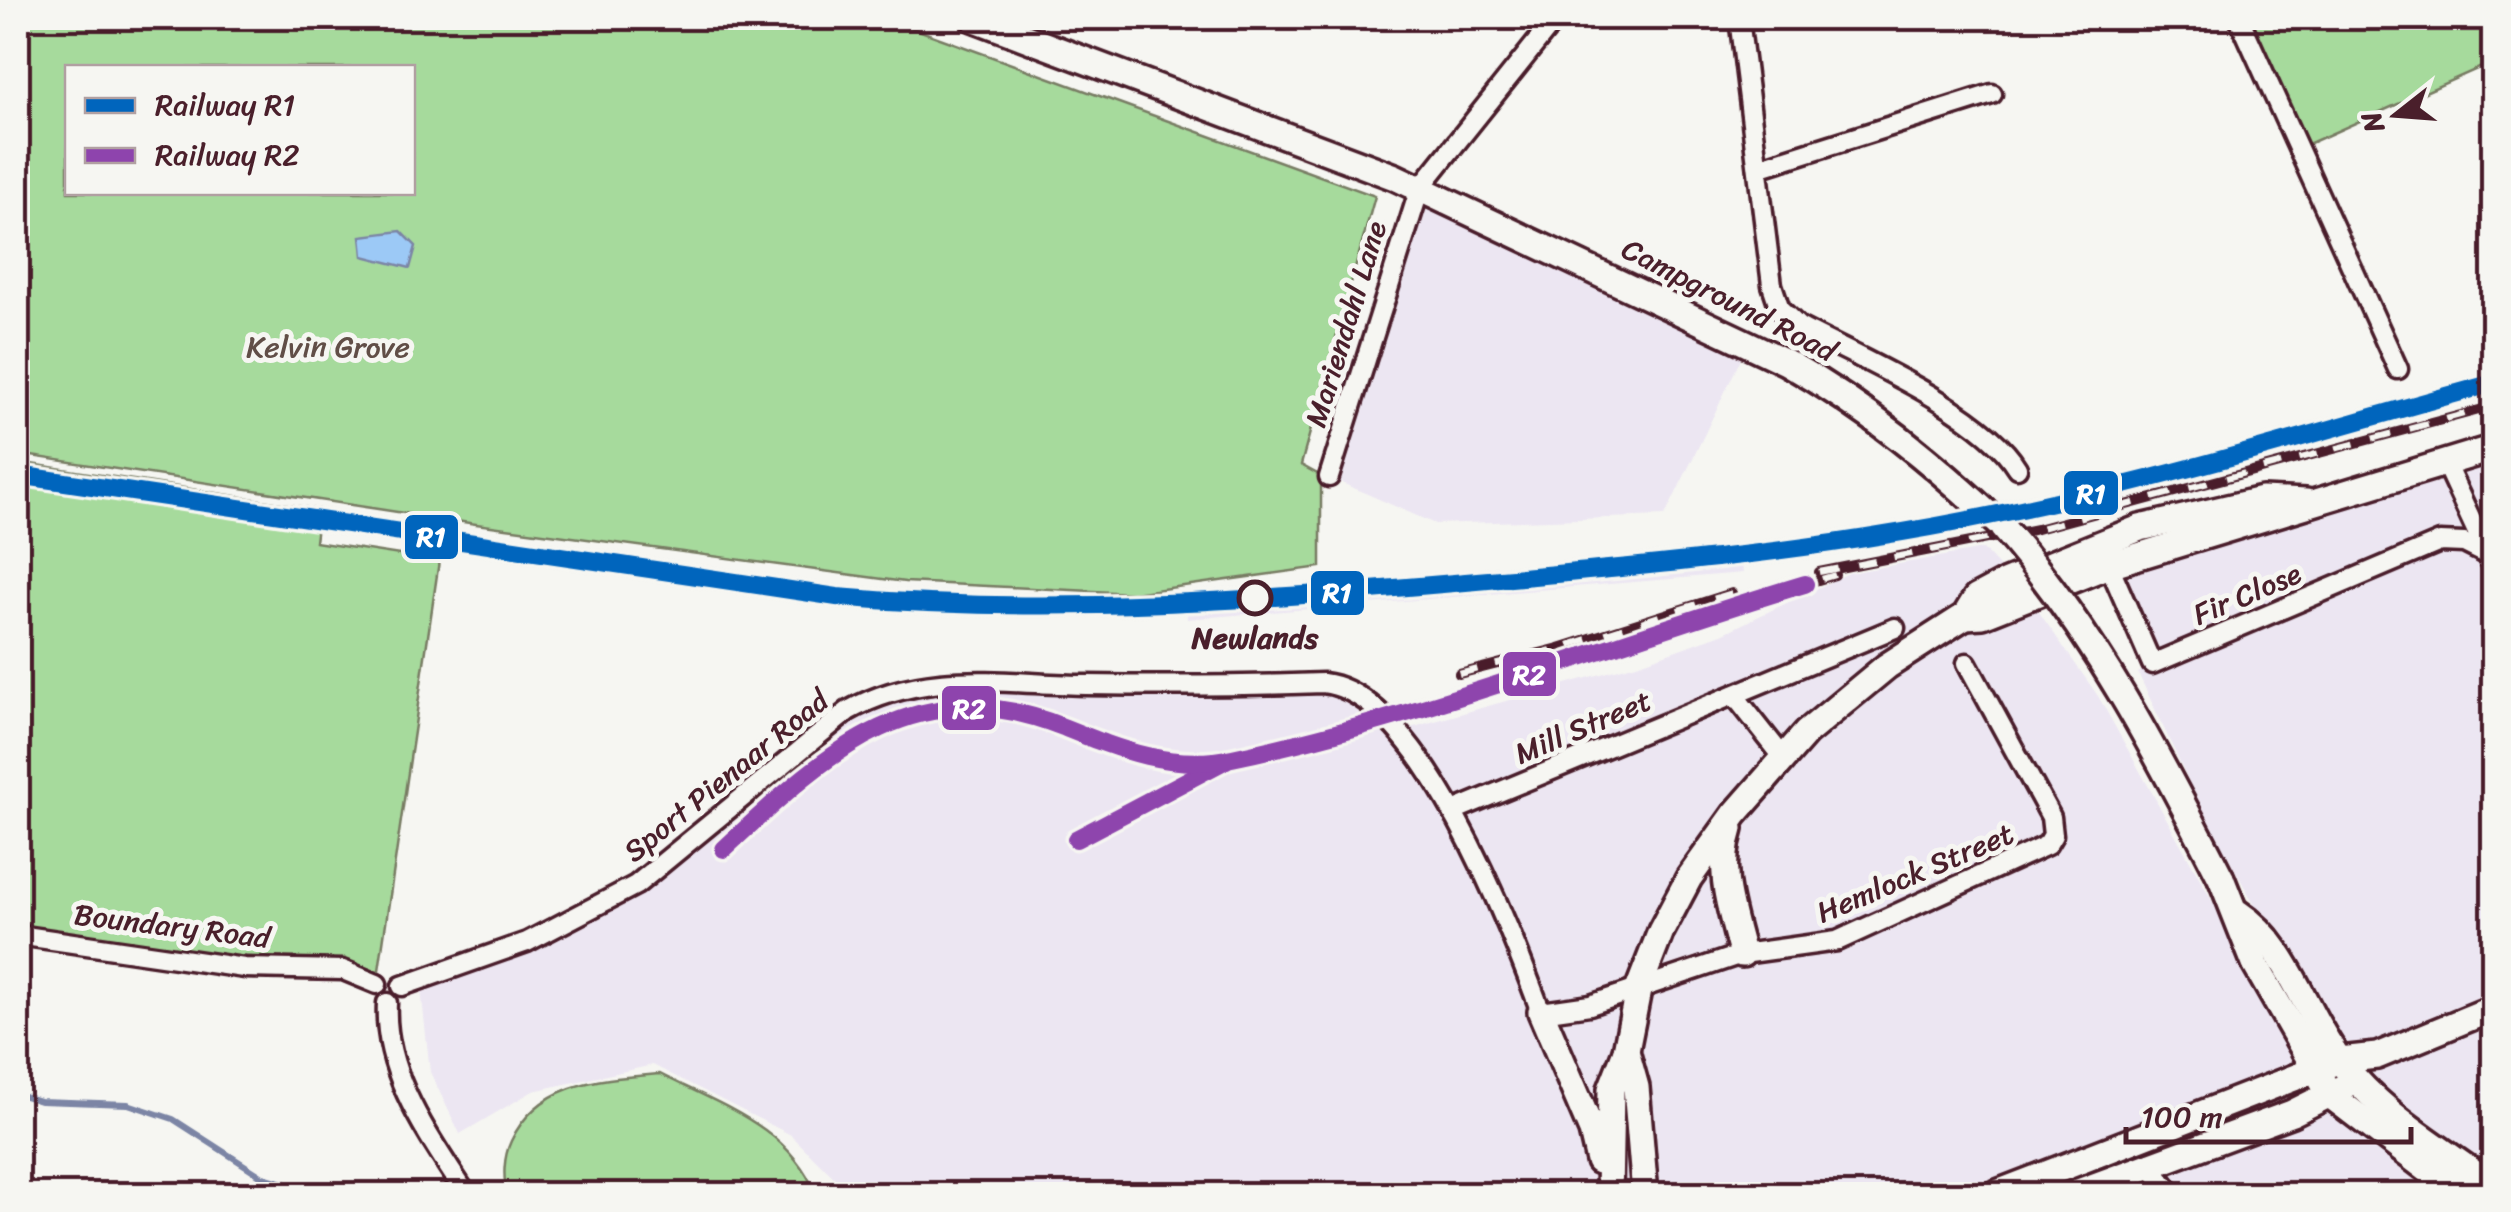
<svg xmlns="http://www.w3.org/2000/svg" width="2511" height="1212" font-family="Sriracha,sans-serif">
	<rect width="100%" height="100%" fill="#f6f6f2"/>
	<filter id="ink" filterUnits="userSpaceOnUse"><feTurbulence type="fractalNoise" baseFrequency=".01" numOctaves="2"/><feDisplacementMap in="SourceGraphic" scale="20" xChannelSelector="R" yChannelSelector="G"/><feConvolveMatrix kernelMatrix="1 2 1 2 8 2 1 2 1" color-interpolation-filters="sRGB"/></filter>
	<g filter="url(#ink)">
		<g fill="#ece6f2">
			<polygon points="1420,188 1748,344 1665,516 1435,524 1329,477"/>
			<polygon points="2493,448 2493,1194 2431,1172 2409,1194 2172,1194 2150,1166 2073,1194 851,1194 791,1135 653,1065 533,1091 460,1134 430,1072 420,980 636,885 848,711 909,688 1341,686 1396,732 1640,663 1722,634 1849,573 1983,549 2029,598 2098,696 2223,920 2254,904 2204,814 2138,673 2152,664 2109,565"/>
			<polygon points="1741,553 1743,573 1187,619 1186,600"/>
		</g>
		<g fill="#a6da9c" stroke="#787c64" stroke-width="2.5" fill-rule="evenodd">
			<path d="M 18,18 L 885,18 L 1375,196 L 1301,465 L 1321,476 L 1321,567 L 1133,593 L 905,582 L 476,524 L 18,454 ZM 68,68 L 412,68 L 412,192 L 68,192 Z"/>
			<polygon points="2239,18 2493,18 2493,62 2299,148"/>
			<polygon points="18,462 319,509 315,542 439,561 377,984 306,967 18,935"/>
			<path d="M 660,1074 C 722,1106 788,1126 816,1194 L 508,1194 C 502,1178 504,1156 511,1141 C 539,1081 601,1079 660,1074 Z"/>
		</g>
		<polygon fill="#9cc9f6" stroke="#7b85a5" stroke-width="2.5" points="401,231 416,246 410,268 363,256 361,236"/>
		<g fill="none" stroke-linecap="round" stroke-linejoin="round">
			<polyline stroke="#7b85a5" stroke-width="6" points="18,1094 40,1101 128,1104 173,1119 263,1177 322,1194"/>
			<defs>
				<g id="street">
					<path d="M 1739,18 L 1772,285 L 1780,309 L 1799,327 C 1859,358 1984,412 2017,468"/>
					<polyline points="2239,18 2398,369"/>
					<polyline points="1758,168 1992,94"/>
					<polyline points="2445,463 2494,569"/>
					<polyline points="1329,477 1420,188 1556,18"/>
					<polyline points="2105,556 2152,664 2440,542 2464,543 2486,554"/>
					<polyline points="1734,695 1783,757"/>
					<polyline points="1453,811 1895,628"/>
					<polyline points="18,935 244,968 343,970 377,984"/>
					<path d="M 402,986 L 527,942 L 636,885 L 848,711 C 925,668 1003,684 1086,685 C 1165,686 1244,686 1323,683 C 1422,694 1510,929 1541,1012 L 1590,1005 L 1742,954 L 1837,941 L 2047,845 L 2053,835 L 2051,817 L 1967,663"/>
					<path d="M 387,1003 C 383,1074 429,1136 466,1194"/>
					<polyline points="2150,1166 2172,1194"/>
				</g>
				<g id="secondary">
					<path d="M 973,18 L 1395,177 L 1786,362 C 1867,408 1934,463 2002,527"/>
					<polyline points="1965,616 1983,615 2109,565 2494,448"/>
					<path d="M 1730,829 C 1716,872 1732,912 1742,954"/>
					<polyline points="2221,878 2255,964 2330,1095 2431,1172 2494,1194"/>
					<path d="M 2238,913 C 2290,947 2304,1014 2341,1062 C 2381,1114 2436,1145 2488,1183"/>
					<polyline points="1541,1012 1592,1131 1599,1161"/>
					<polyline points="1626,1051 1636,1087 1645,1194"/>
					<polyline points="1609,1194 1611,1089 1626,1051 1638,990 1661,931 1689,878 1735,814 1806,733 1887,666 1965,616 1976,598 2006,582 2140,528 2262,500 2306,502"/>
					<polyline points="1995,1194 2340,1060 2377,1056 2494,1008"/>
					<polyline points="2073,1194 2292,1113 2344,1087"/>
				</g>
			</defs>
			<use href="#street" stroke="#4a1f2b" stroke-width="25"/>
			<use href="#secondary" stroke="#4a1f2b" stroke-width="32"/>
			<use href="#street" stroke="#f6f6f2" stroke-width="18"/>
			<use href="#secondary" stroke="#f6f6f2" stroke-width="25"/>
			<defs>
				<g id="rail">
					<polyline points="1819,572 2037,529 2494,406"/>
					<polyline points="1459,674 1559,648 1732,593"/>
					<polyline points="1076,839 1222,762"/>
					<path d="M 724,849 C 821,758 909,672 1054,723 C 1113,745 1163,770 1228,759 C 1302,748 1376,720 1446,698 C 1576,657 1705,614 1835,575"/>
				</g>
			</defs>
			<use href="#rail" stroke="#4a1f2b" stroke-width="10"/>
			<use href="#rail" stroke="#f6f6f2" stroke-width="6" stroke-dasharray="19" stroke-linecap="butt"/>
			<defs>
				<path id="secondary-bridge" d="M 2002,527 C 2095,633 2157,753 2221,878"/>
			</defs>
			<use href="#secondary-bridge" stroke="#4a1f2b" stroke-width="32" stroke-linecap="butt"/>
			<use href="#secondary-bridge" stroke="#f6f6f2" stroke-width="25"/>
			<defs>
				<path id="rail-1" d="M 18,475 L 837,597 C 1052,616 1263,600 1477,581 C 1661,565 1841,549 2021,509 C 2180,475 2336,426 2494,383"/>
				<g id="rail-2">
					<polyline points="1076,839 1226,760"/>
					<path d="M 724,849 C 825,755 914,667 1063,727 C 1118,749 1171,771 1232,758 C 1427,717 1615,641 1805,584"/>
				</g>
			</defs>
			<use href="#rail-1" stroke="#f6f6f2" stroke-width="25"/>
			<use href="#rail-2" stroke="#f6f6f2" stroke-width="25"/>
			<use href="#rail-1" stroke="#0065bd" stroke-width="18"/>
			<use href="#rail-2" stroke="#8e44ad" stroke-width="18"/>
		</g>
	</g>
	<circle fill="#f6f6f2" stroke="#4a1f2b" stroke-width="5" cx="1255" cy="598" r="16"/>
	<g text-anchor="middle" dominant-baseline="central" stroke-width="10" stroke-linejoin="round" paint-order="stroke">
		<g font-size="30" fill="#4a1f2b" stroke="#f6f6f2">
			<text transform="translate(1729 300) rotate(27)">Campground Road</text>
			<text transform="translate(1346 324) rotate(-73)">Mariendahl Lane</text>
			<text transform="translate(2247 594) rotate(-23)">Fir Close</text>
			<text transform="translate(1583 727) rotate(-23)">Mill Street</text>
			<text transform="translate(726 776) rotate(-39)">Sport Pienaar Road</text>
			<text transform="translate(1915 873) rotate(-23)">Hemlock Street</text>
			<text transform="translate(172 926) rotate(7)">Boundary Road</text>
		</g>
		<g font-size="30" fill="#614e47" stroke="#f6f6f2">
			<text x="328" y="347">Kelvin Grove</text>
		</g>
		<g font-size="30" font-weight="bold" fill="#4a1f2b" stroke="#f6f6f2">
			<text x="1255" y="638">Newlands</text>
		</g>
	</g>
	<g stroke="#f6f6f2" stroke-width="4">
		<rect x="2062" y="469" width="58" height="48" rx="10" fill="#0065bd"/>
		<rect x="403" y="513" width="57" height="48" rx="10" fill="#0065bd"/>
		<rect x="1309" y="569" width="57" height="48" rx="10" fill="#0065bd"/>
		<rect x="1501" y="650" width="57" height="48" rx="10" fill="#8e44ad"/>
		<rect x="940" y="684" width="58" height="48" rx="10" fill="#8e44ad"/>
	</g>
	<g font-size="28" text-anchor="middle" font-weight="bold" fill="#fff">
		<text x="2091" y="503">R1</text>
		<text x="431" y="546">R1</text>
		<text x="1337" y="602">R1</text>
		<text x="1529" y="684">R2</text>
		<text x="969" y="718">R2</text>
	</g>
	<rect width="2511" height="1212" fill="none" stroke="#f6f6f2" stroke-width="60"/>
	<rect x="30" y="30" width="2451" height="1152" fill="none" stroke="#4a1f2b" stroke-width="4" filter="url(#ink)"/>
	<rect x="65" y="65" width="350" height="130" fill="#f6f6f2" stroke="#b1a0a2" stroke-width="2.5"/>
	<rect x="85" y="98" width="50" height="15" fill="#0065bd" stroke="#b1a0a2" stroke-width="2.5"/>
	<text x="155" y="115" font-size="30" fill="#4a1f2b">Railway R1</text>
	<rect x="85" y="148" width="50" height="15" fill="#8e44ad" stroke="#b1a0a2" stroke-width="2.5"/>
	<text x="155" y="165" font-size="30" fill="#4a1f2b">Railway R2</text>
	<g transform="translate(2396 115) rotate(253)" stroke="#f6f6f2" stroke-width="8" paint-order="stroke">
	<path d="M0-8L18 38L0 25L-18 38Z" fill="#4a1f2b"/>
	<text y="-15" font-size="28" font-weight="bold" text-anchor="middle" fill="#4a1f2b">N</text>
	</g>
	<path d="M2126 1127v15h285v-15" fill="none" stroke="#4a1f2b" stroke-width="5"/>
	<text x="2141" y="1127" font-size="30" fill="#4a1f2b" stroke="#f6f6f2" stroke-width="8" paint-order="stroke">100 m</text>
</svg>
